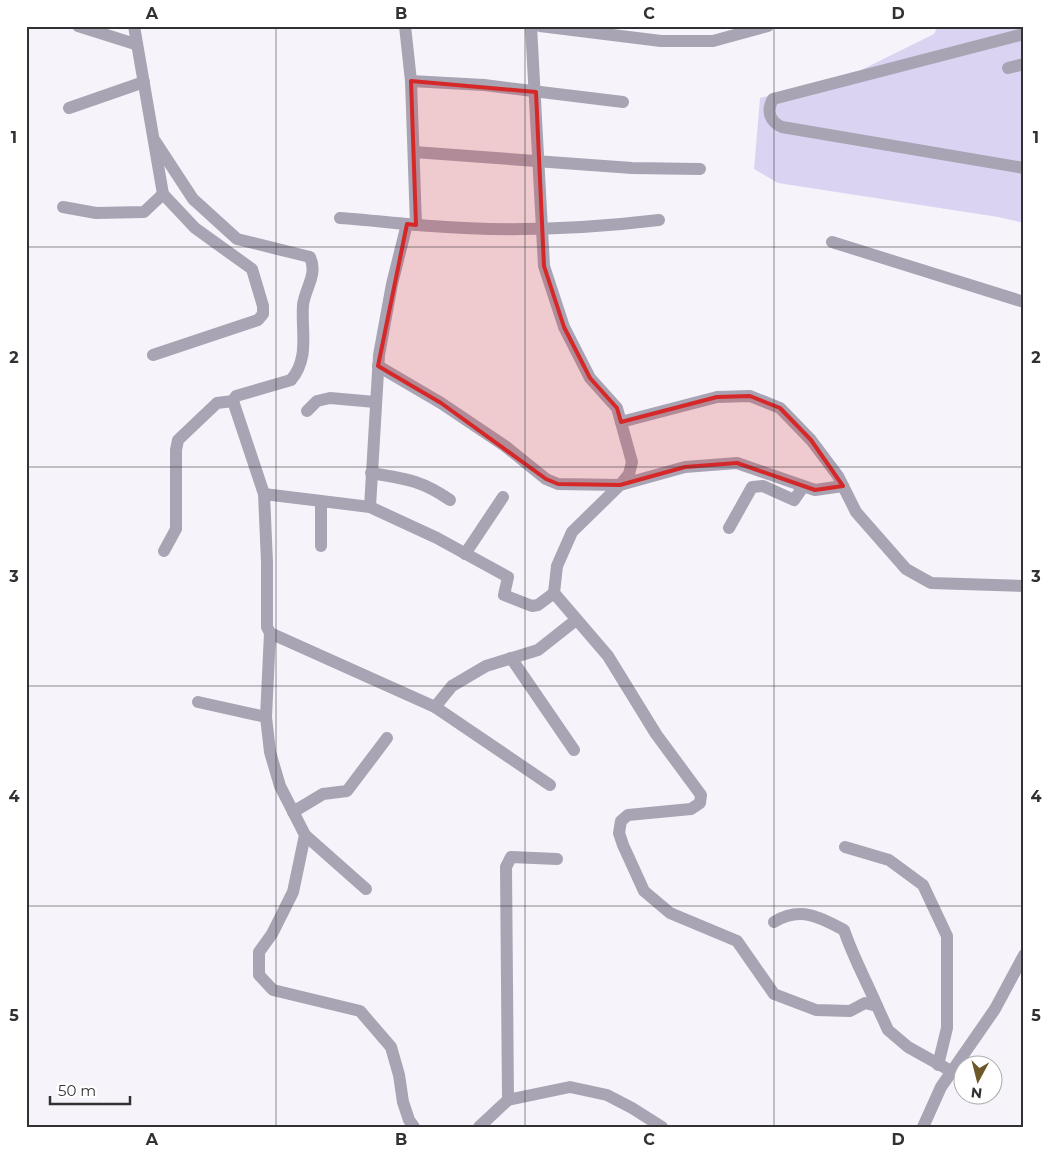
<svg xmlns="http://www.w3.org/2000/svg" width="1050" height="1153" font-family="Montserrat,sans-serif">
	<rect width="100%" height="100%" fill="#f6f4fa"/>
	<polygon fill="#dbd3f2" points="938,26 1024,26 1024,223 998,217 778,183 754,169 760,98 847,77 934,34"/>
	<g fill="none" stroke-linecap="round" stroke-linejoin="round">
		<g stroke="#a8a4b4" stroke-width="12">
			<polyline points="78,26 135,44"/>
			<polyline points="134,26 163,194 195,228 252,269 263,306 263,314 258,320 153,355"/>
			<polyline points="405,26 411,81 416,225"/>
			<polyline points="531,26 544,266 564,327 590,378 617,408 632,462 629,474 620,485 572,532 557,566 554,593 608,656 656,734 701,795 700,803 691,809 628,815 621,821 619,833 623,845 644,891 670,913 737,941 774,994 816,1010 850,1011 865,1003 877,1006 888,1030 908,1047 951,1071"/>
			<polyline points="540,26 661,41 713,41 768,26"/>
			<path d="M 1024,34 L 773,99 C 766,111 770,122 782,127 L 1024,168"/>
			<polyline points="1008,68 1024,64"/>
			<polyline points="411,81 484,85 623,102"/>
			<polyline points="69,108 144,82"/>
			<path d="M 155,141 L 193,199 L 237,239 L 310,257 C 318,275 305,288 303,305 C 301,331 310,358 291,380 L 236,396 L 233,401 L 264,494 L 370,507 L 437,538 L 508,577 L 504,595 L 532,606 L 538,605 L 554,593"/>
			<polyline points="414,152 632,168 700,169"/>
			<polyline points="63,207 96,213 144,212 163,194"/>
			<path d="M 340,218 C 370,220 401,224 431,226 C 507,232 584,229 659,220"/>
			<polyline points="832,242 1024,302"/>
			<polyline points="378,366 441,403 505,446 546,479 558,484 620,485 685,467 737,463 815,490 843,486"/>
			<polyline points="307,411 317,401 330,398 375,402"/>
			<polyline points="621,422 717,397 750,396 780,408 811,440 838,476 856,512 906,569 931,583 1024,586"/>
			<path d="M 371,473 C 406,479 421,480 450,500"/>
			<polyline points="264,494 267,562 267,627 270,633 435,707"/>
			<polyline points="321,501 321,546"/>
			<polyline points="370,507 379,355 392,284 407,224"/>
			<polyline points="729,528 752,487 763,486 794,500 803,487"/>
			<polyline points="164,551 176,529 176,450 178,440 217,403 233,401"/>
			<polyline points="465,554 503,497"/>
			<polyline points="270,633 266,717 270,752 280,786 305,835 293,892 272,934 259,952 259,975 273,990 360,1011 391,1047 399,1075 403,1102 409,1120 414,1127"/>
			<polyline points="511,658 574,750"/>
			<polyline points="198,702 266,717"/>
			<polyline points="550,785 435,707 452,686 486,666 538,650 576,620"/>
			<polyline points="293,812 323,794 347,791 387,738"/>
			<polyline points="305,835 366,889"/>
			<polyline points="845,847 889,860 923,885 947,936 947,1028 938,1065"/>
			<path d="M 774,922 C 800,906 820,917 844,930 C 853,957 866,980 877,1006"/>
			<polyline points="508,1100 506,867 511,857 557,859"/>
			<polyline points="479,1127 508,1100 570,1087 607,1095 632,1108 662,1127"/>
			<polyline points="923,1127 941,1087 995,1009 1024,955"/>
		</g>
	</g>
	<path fill="#d62828" fill-opacity="0.2" stroke="#d62828" stroke-width="4" stroke-linejoin="round" d="M 411,81 L 536,92 L 544,266 L 564,327 L 590,378 L 617,408 L 621,422 L 717,397 L 750,396 L 780,408 L 811,440 L 843,486 L 815,490 L 737,463 L 685,467 L 620,485 L 558,484 L 546,479 L 441,403 L 378,366 L 407,224 L 416,225 Z"/>
	<path fill="none" stroke="#313033" stroke-width="1" stroke-opacity="0.55" d="M 276,26 L 276,1127M 525,26 L 525,1127M 774,26 L 774,1127M 26,247 L 1024,247M 26,467 L 1024,467M 26,686 L 1024,686M 26,906 L 1024,906"/>
	<rect width="1050" height="1153" fill="none" stroke="#ffffff" stroke-width="55"/>
	<g transform="translate(978 1080) rotate(187)"><circle r="24" fill="#ffffff" stroke="#adacad"/>
	<path d="M0-4L9 19L0 12L-9 19Z" fill="#6c5927"/>
	<text y="-8" font-size="14" font-weight="bold" text-anchor="middle" fill="#313033">N</text>
	</g>
	<path d="M50 1096v8h80v-8" fill="none" stroke="#313033" stroke-width="2.5"/>
	<text x="58" y="1096" font-size="15" fill="#313033" stroke="#ffffff" stroke-width="4" paint-order="stroke">50 m</text>
	<rect x="28" y="28" width="994" height="1098" fill="none" stroke="#313033" stroke-width="2"/>
	<g font-size="16" text-anchor="middle" font-weight="bold" fill="#313033">
		<text x="152" y="19">A</text>
		<text x="401" y="19">B</text>
		<text x="649" y="19">C</text>
		<text x="898" y="19">D</text>
		<text x="14" y="143">1</text>
		<text x="1036" y="143">1</text>
		<text x="14" y="363">2</text>
		<text x="1036" y="363">2</text>
		<text x="14" y="582">3</text>
		<text x="1036" y="582">3</text>
		<text x="14" y="802">4</text>
		<text x="1036" y="802">4</text>
		<text x="14" y="1021">5</text>
		<text x="1036" y="1021">5</text>
		<text x="152" y="1145">A</text>
		<text x="401" y="1145">B</text>
		<text x="649" y="1145">C</text>
		<text x="898" y="1145">D</text>
	</g>
</svg>
